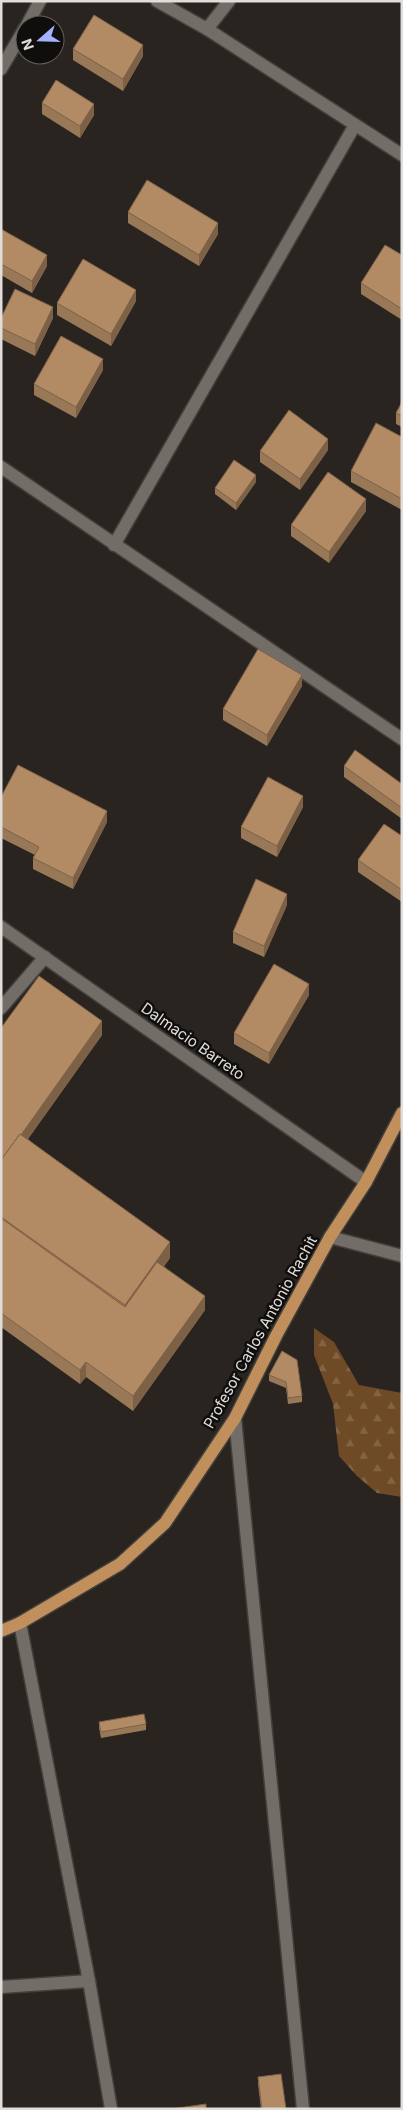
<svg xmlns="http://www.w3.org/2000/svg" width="403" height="2110" font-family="Inter,sans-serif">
	<defs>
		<pattern id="forest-firs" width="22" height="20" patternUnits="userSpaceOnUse" patternTransform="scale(1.25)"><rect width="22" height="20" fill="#6e4a26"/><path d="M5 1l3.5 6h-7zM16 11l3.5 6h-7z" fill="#826445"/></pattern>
	</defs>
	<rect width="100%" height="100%" fill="#292420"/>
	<polygon fill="url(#forest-firs)" points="314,1328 334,1342 359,1385 402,1393 402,1497 377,1493 357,1476 339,1456 333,1404 314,1355"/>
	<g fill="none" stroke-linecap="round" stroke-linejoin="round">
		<defs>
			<g id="minor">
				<polyline points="157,1 207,29 402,155"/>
				<polyline points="27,25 40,1"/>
				<polyline points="207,29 229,1"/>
				<polyline points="1,69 25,28"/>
				<polyline points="1,467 402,739"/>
				<polyline points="114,545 355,125"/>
				<polyline points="1,927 366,1182"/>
				<polyline points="1,1008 45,957"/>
				<polyline points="330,1237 402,1256"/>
				<polyline points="235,1418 303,2109"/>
				<polyline points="20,1623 89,1981 111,2109"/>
				<polyline points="1,1987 89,1981"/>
			</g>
			<polyline id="major" points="1,1631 20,1623 120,1564 165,1523 235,1418 276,1336 330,1237 366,1182 402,1113"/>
		</defs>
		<use href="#minor" stroke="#433f3c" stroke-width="15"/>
		<use href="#major" stroke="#433f3c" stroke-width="15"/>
		<use href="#minor" stroke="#736d68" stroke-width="12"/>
		<use href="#major" stroke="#c08f5c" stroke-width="12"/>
	</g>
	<g fill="#997857">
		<polygon points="73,49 143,56 123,91 73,60"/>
		<polygon points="42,103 94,115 80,138 42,114"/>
		<polygon points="128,212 218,234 199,266 128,223"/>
		<polygon points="1,229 47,266 32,293 1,275"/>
		<polygon points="402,255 402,320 361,294 361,283"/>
		<polygon points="136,301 111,346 57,315 57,303"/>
		<polygon points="1,318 53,318 35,356 1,339"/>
		<polygon points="103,370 76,418 34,395 34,384"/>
		<polygon points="402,402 402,427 396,424 396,413"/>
		<polygon points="402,437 402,510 351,482 351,471"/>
		<polygon points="328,450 300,490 260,462 260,451"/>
		<polygon points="256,482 236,510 215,494 215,488"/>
		<polygon points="366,511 329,563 291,536 291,525"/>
		<polygon points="302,686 267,746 223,720 223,709"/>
		<polygon points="344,766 402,784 402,819 344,777"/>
		<polygon points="1,797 107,822 73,889 33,869 33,858 35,855 1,838"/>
		<polygon points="303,807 277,857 241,838 241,827"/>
		<polygon points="402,836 402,902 358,872 358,860"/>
		<polygon points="287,905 264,957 233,943 233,932"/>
		<polygon points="309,995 269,1064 234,1044 234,1033"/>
		<polygon points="1,1028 102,1035 28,1139 170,1258 164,1266 205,1310 133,1411 86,1377 80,1384 1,1327"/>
		<polygon points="282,1351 302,1396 302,1402 288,1404 286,1388 269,1381 269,1375"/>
		<polygon points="99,1722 146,1724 146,1730 101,1738 99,1728"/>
		<polygon points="258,2077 286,2109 261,2109 258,2084"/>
	</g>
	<g fill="#7d6147">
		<polygon points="143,45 143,56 123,91 123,79"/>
		<polygon points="94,104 94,115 80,138 80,126"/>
		<polygon points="218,223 218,234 199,266 199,255"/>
		<polygon points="47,255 47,266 32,293 32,281"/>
		<polygon points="136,290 136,301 111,346 111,334"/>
		<polygon points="53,307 53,318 35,356 35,344"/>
		<polygon points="103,359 103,370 76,418 76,407"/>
		<polygon points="328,439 328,450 300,490 300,479"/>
		<polygon points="256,475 256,482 236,510 236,503"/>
		<polygon points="366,499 366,511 329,563 329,552"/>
		<polygon points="302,675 302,686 267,746 267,735"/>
		<polygon points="303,796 303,807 277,857 277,846"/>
		<polygon points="107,811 107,822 73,889 73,878"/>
		<polygon points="287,894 287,905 264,957 264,946"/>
		<polygon points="309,984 309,995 269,1064 269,1053"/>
		<polygon points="102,1021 102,1035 1,1177 1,1162"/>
		<polygon points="170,1242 170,1258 125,1322 125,1305"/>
		<polygon points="205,1296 205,1310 133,1411 133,1396"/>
		<polygon points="86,1362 86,1377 80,1384 80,1370"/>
	</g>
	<g fill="#b28b65" stroke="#7d6147">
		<polygon points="94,15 143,45 123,79 73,49"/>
		<polygon points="56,80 94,104 80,126 42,103"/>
		<polygon points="147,180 218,223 199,255 128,212"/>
		<polygon points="1,229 47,255 32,281 1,264"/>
		<polygon points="385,245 402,255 402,309 361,283"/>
		<polygon points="83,259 136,290 111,334 57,303"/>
		<polygon points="15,289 53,307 35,344 1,328 1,318"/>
		<polygon points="61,336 103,359 76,407 34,384"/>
		<polygon points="402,402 402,416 396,413"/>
		<polygon points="289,410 328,439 300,479 260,451"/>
		<polygon points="376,423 402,437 402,499 351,471"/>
		<polygon points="234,460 256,475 236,503 215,488"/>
		<polygon points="328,472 366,499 329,552 291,525"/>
		<polygon points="258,649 302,675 267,735 223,709"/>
		<polygon points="355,750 402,784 402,808 344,766"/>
		<polygon points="18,765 107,811 73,878 33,858 39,847 1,827 1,797"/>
		<polygon points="268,777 303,796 277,846 241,827"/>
		<polygon points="384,824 402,836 402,890 358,860"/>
		<polygon points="256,879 287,894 264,946 233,932"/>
		<polygon points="274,964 309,984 269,1053 234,1033"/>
		<polygon points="39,976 102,1021 21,1135 20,1134 1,1160 1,1028"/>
		<polygon points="20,1134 170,1242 125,1305 1,1217 1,1160"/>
		<polygon points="1,1218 125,1307 157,1262 205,1296 133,1396 86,1362 80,1370 1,1313"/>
		<polygon points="282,1351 297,1360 302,1396 288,1398 286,1382 269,1375"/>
		<polygon points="144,1714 146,1724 101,1732 99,1722"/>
		<polygon points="281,2074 286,2109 262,2109 258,2077"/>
		<polygon points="206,2104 206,2109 171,2109"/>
	</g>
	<g text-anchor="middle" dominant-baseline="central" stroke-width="5" stroke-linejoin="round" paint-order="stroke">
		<g font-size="15" fill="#e0ddda" stroke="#100e0c">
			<text transform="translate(193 1041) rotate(35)">Dalmacio Barreto</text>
			<text transform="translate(260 1332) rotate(-61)">Profesor Carlos Antonio Rachit</text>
		</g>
	</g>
	<rect width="403" height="2110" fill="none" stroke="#e0ddda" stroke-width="5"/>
	<g transform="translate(40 40) rotate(250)"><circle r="24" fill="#100e0c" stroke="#63615e"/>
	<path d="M0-4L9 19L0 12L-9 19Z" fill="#a3b2fd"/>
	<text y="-8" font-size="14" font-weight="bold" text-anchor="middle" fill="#e0ddda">N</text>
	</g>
</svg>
